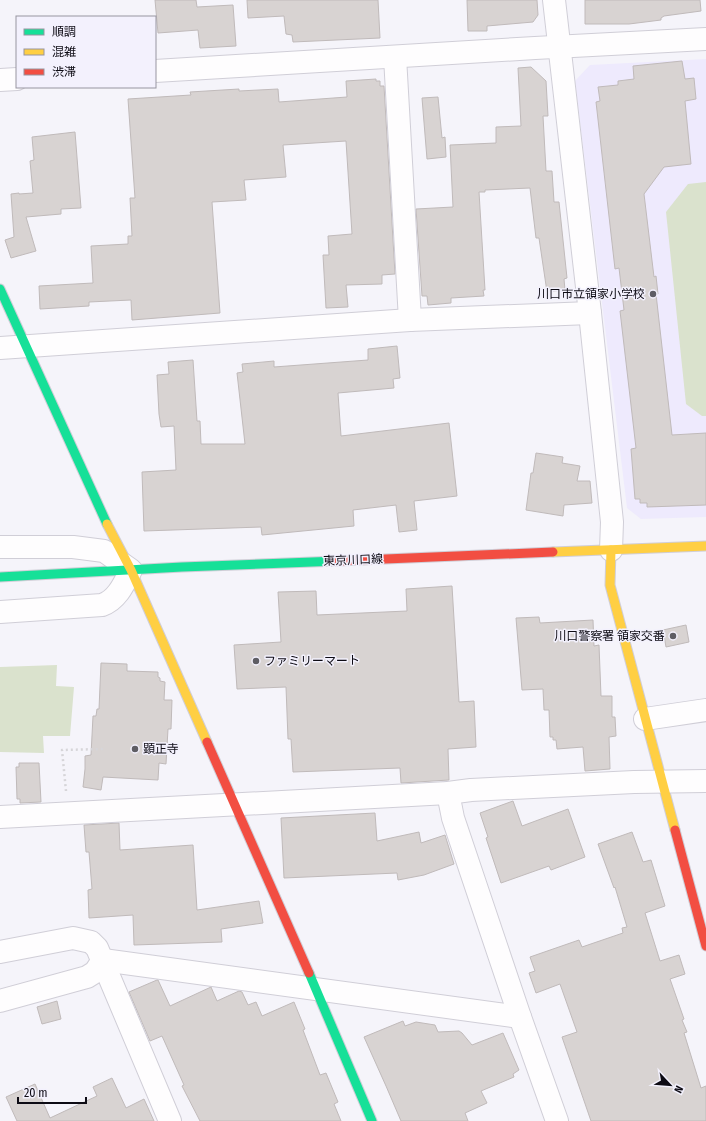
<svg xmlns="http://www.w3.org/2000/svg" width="706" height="1121" font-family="'Fira Sans Condensed','Noto Sans JP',sans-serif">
	<rect width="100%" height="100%" fill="#f5f4fa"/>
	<polygon fill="#eeeafd" points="706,59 706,517 641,519 627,508 575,81 590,65"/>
	<g fill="#dae2cd">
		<polygon points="706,182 706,416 702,416 686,404 666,212 688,184"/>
		<polygon points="57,665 56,686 74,687 70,736 43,736 44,753 0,752 0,667"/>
	</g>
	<g fill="#d8d3d2" stroke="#c0baba">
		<polygon points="155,0 196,0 197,7 233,5 236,46 200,48 198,30 158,33"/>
		<polygon points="247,0 378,0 380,38 293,42 292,35 286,34 284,16 248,18"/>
		<polygon points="467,0 537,0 538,15 533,22 487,26 487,31 468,31"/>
		<polygon points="585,0 700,0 701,11 664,16 661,18 661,20 629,24 585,24"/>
		<polygon points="682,61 685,79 694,78 696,99 685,101 691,164 664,167 644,194 654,277 656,276 658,294 656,294 672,435 706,433 706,505 647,507 647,503 640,503 640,499 635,499 631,449 636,448 620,311 624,310 619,268 615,269 596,102 600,101 598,87 618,85 618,81 634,79 633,66"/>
		<polygon points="531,67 546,81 548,116 543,116 546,171 552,171 554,202 559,202 567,278 564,279 565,290 547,292 539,238 536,238 530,188 485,190 485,192 479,192 485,290 483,290 484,296 451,298 451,303 428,305 427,296 422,296 416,209 453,207 450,145 496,143 496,127 521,126 518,68"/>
		<polygon points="376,79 376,81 380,81 380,86 384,86 395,274 382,275 382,284 346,285 348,307 326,308 323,255 329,255 328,236 352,234 346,141 283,145 286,177 244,180 246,200 212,202 220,313 132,320 131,300 89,302 89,306 40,309 39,286 93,283 91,246 128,244 128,236 132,236 130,198 135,198 128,99 191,95 190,92 239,89 239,91 278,89 279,102 347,97 346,81"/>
		<polygon points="438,97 442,138 445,137 446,157 427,159 422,98"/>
		<polygon points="75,132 81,208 61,209 61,214 26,217 36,251 11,258 5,240 14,237 11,194 19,193 19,194 33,193 30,161 34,160 32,137"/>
		<polygon points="397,346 400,378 393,379 394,388 338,393 341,436 449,423 457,496 414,501 417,530 399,532 396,505 353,510 354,526 262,535 261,527 144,531 142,472 176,470 174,426 161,427 159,414 157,375 169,374 168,362 193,360 197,421 200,421 201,444 245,444 237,373 243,372 242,364 274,361 274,367 368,360 368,349"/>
		<polygon points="536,453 563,457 562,463 580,466 577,481 590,481 592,503 564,505 563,516 526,510 531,473 533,473"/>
		<polygon points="452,586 459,702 474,701 476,747 448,749 449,780 401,783 400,768 293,772 291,739 288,739 286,687 237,689 234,645 281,642 278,592 316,591 317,615 407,611 406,589"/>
		<polygon points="539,617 540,623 593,620 594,646 599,645 601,696 612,696 612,717 615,717 616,736 609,737 610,769 585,771 583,747 557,749 556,740 553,740 553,737 550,737 549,710 544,710 543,689 522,690 516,618"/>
		<polygon points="686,625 689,642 666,647 663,630"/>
		<polygon points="101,663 127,664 127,671 158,672 158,677 160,678 160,681 165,682 164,700 172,700 171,729 168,729 166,764 159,763 158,780 103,777 101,790 83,787 85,769 85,756 91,755 93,716 96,716 97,709 99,709"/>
		<polygon points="19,763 39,763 41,802 20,803 20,799 17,799 16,767 19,767"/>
		<polygon points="513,801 522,826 568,809 585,857 551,870 549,866 501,883 486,838 488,837 480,813"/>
		<polygon points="375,813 377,841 419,832 421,843 445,835 454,864 424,875 398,880 397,873 284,878 281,818"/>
		<polygon points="119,823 120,850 193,845 197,910 259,901 263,923 221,929 222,942 134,945 133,915 89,918 88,890 92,889 89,852 86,852 84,825"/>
		<polygon points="632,832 643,862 651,860 665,906 645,913 660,961 679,955 685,974 670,979 684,1019 682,1020 687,1032 684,1033 701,1088 706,1086 706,1121 591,1121 562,1037 577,1032 560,984 536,993 529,973 535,971 530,957 579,940 582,947 623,933 622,928 627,927 615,887 614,888 598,844"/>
		<polygon points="157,980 158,980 170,1006 211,987 217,1001 239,991 242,992 248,1005 256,1002 262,1016 294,1002 305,1029 303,1030 320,1075 326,1073 338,1102 334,1104 341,1121 200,1121 182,1086 184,1085 162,1036 150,1041 129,992"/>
		<polygon points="57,1001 61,1019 42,1024 37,1007"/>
		<polygon points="403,1021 405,1026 416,1022 435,1025 438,1032 459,1031 462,1033 472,1045 503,1033 519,1070 513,1074 514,1077 481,1091 487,1103 465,1113 468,1121 401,1121 386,1086 364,1037"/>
		<polygon points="112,1078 126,1108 144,1099 154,1121 17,1121 6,1097 35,1084 50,1118 97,1096 93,1087"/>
	</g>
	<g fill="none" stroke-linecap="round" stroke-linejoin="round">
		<defs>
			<g id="street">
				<polyline points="554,0 590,313 612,522 611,550"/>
				<polyline points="395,57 410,320"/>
				<polyline points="155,71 535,48 706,39"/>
				<polyline points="0,80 17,79"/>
				<polyline points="0,348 410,320 590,313"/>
				<path d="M 0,547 L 73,547 L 104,551 L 131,570 C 124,584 117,600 102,605 L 0,612"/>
				<polyline points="645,719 706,710"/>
				<polyline points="448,793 453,818 520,1017 557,1121"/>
				<polyline points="0,817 448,793 471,790 634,782 706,781"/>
				<polyline points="0,952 73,938 91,942 97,948 170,1121"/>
				<polyline points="103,960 520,1017"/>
				<polyline points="0,1001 87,977 95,972 103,960"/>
			</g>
			<g id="fast">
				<polyline points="0,289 107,524"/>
				<polyline points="0,577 182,567 338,561"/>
				<polyline points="309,973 372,1121"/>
			</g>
			<g id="slow">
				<polyline points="107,524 131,570 207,742"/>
				<polyline points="611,550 610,585 675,830"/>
				<polyline points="553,552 706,546"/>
			</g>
			<g id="jam">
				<polyline points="338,561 553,552"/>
				<polyline points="207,742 309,973"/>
				<polyline points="675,830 706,946"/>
			</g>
		</defs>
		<use href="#street" stroke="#d0ced7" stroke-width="24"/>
		<use href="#fast" stroke="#d0ced7" stroke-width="11"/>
		<use href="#slow" stroke="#d0ced7" stroke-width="11"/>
		<use href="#jam" stroke="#d0ced7" stroke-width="11"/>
		<polyline stroke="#d6d5d8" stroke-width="2.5" stroke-dasharray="2 3" stroke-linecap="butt" points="66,791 62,750 103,749"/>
		<use href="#street" stroke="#fefdfe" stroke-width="22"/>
		<use href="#fast" stroke="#16e098" stroke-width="9"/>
		<use href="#slow" stroke="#ffcf43" stroke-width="9"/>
		<use href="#jam" stroke="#f24e42" stroke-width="9"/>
	</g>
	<g fill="#5e5d64" stroke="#f3f1fd" stroke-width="1.5">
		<circle cx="653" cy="294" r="4"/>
		<circle cx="673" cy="636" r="4"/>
		<circle cx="256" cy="661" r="4"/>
		<circle cx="135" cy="749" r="4"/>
	</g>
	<g text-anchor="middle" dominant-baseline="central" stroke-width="3" stroke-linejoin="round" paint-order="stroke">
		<g font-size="12" fill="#0d0b14" stroke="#f3f1fd" text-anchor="end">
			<text x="645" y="294">川口市立領家小学校</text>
			<text x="665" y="636">川口警察署 領家交番</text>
			<text x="264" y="661" text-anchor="start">ファミリーマート</text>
			<text x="143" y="749" text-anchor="start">顕正寺</text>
		</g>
		<g font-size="12" fill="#0d0b14" stroke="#f3f1fd">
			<text transform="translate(353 560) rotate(-2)">東京川口線</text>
		</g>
	</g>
	<rect x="16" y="16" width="140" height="72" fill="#f3f1fd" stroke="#9795a0"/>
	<rect x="24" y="29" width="20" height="6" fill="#16e098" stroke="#9795a0"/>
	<text x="52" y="36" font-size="12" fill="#0d0b14">順調</text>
	<rect x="24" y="49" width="20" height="6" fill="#ffcf43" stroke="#9795a0"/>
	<text x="52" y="56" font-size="12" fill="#0d0b14">混雑</text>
	<rect x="24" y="69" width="20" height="6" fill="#f24e42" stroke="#9795a0"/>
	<text x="52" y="76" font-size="12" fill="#0d0b14">渋滞</text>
	<g transform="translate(670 1085) rotate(116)" stroke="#f3f1fd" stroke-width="3" paint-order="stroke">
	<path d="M0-3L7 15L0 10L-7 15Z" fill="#0d0b14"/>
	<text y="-6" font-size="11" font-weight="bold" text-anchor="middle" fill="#0d0b14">N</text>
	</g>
	<path d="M18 1097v6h68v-6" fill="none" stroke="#0d0b14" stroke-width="2"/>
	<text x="24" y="1097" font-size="12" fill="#0d0b14" stroke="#f3f1fd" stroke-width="3" paint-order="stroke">20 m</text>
</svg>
